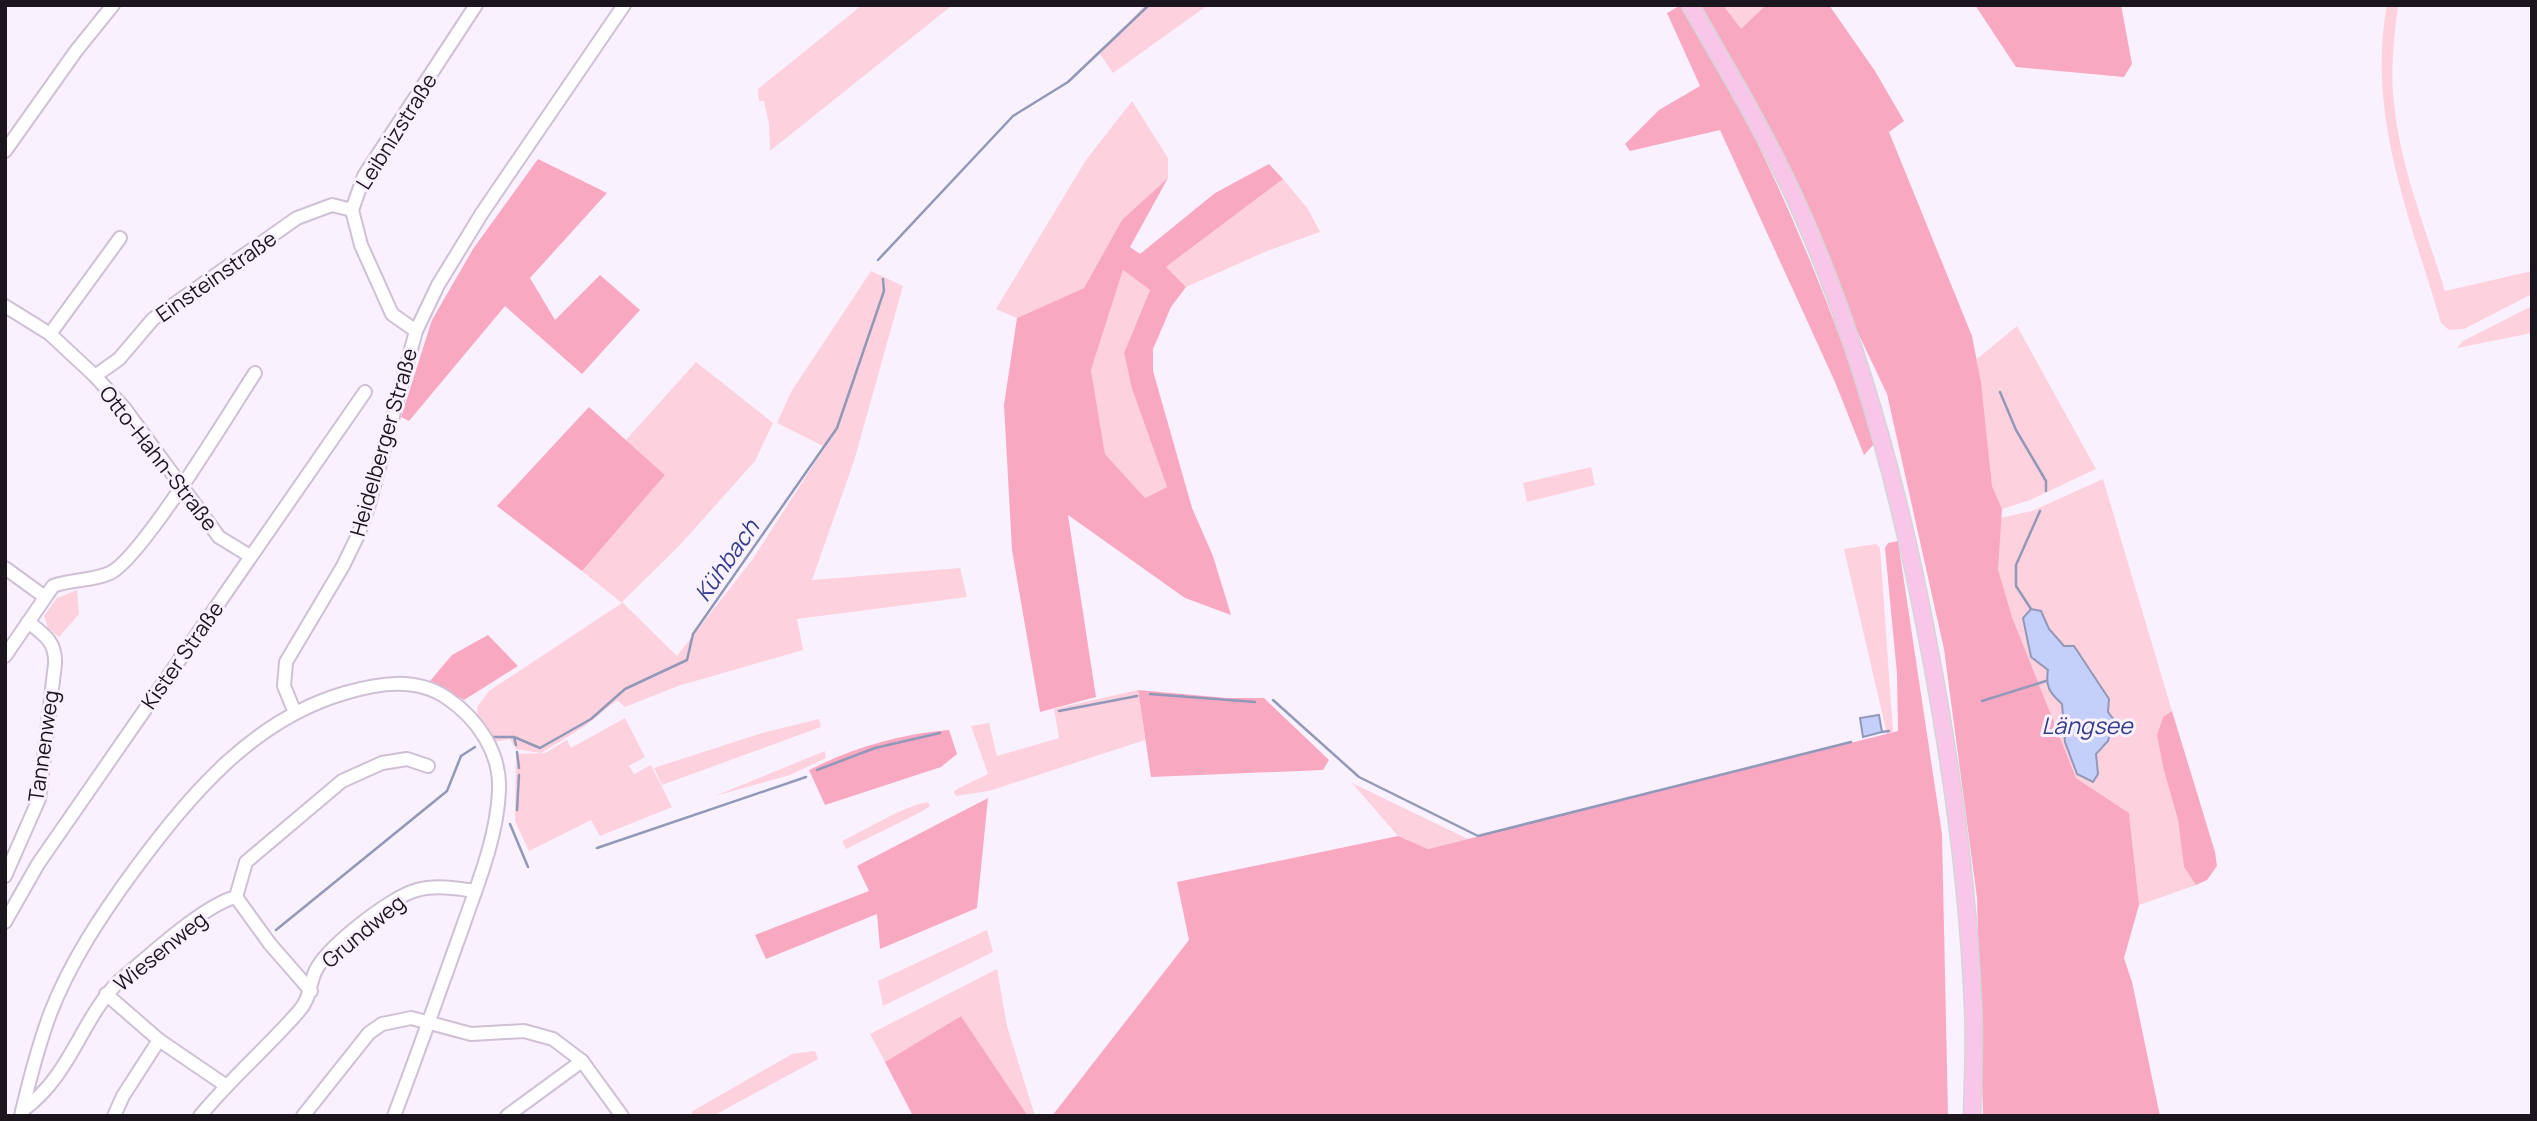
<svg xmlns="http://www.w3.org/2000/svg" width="2537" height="1121" font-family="Manrope,sans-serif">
	<rect width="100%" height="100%" fill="#faf1fe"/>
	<g fill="#fdd1dd">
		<polygon points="862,5 950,7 770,151 769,124 764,101 759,101 758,89"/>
		<polygon points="1145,5 1208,5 1113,73 1100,54"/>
		<polygon points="1723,5 1766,5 1741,30"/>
		<path d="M 2387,5 L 2398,5 C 2394,38 2390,70 2394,103 C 2400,166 2426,230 2445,291 L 2532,271 L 2532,294 L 2464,329 L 2449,330 L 2441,323 C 2411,220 2366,114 2387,5 Z"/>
		<polygon points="1132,101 1168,158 1168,178 1122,221 1084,288 1017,318 996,309 1086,160"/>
		<polygon points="1283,179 1308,209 1320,232 1267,251 1186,287 1165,268"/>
		<polygon points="1123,270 1150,290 1124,353 1132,389 1167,487 1145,498 1105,454 1091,370"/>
		<polygon points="871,271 903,286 854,461 812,580 960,568 967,597 797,619 803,650 678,686 625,707 617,700 585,726 541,753 516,749 510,739 493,742 478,718 477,707 489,691 622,603 582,571 665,475 626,440 696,362 773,423 755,461 680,545 622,602 677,656 752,560 825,447 777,423 791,392"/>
		<polygon points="2532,306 2532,333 2457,348 2463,341"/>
		<polygon points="2017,326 2096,469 2030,500 2002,509 1992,486 1977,359"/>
		<polygon points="1591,467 1595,485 1527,502 1523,483"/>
		<polygon points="2103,479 2172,711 2163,717 2157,735 2163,767 2178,820 2184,867 2196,885 2139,905 2129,813 2076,778 2067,758 2012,617 1998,569 2000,518 2032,511"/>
		<polygon points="1876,544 1880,548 1893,732 1887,734 1844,549"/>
		<polygon points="77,590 79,614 59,637 48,628 44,616 57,598"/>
		<polygon points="1138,690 1145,740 989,791 956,796 954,792 957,789 988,774 971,726 989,723 997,756 1059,738 1054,709"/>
		<polygon points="625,718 645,757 629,766 634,774 651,765 672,807 600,836 591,820 529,851 515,821 516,754 545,753 567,740 571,748"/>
		<polygon points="819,719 821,727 662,785 654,768 762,733"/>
		<polygon points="825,751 826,758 790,775 715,796"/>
		<polygon points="1352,783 1468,839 1427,849 1398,836"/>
		<path d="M 928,802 L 930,806 L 923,811 L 846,849 L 842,841 C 868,829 901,807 928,802 Z"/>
		<polygon points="987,930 993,952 883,1006 878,981"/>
		<polygon points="997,969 1007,1026 1035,1116 1028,1116 961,1016 885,1062 870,1034"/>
		<polygon points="815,1051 818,1059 713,1116 695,1116 691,1112 792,1054"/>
	</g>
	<g fill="#f9a8c1" fill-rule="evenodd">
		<path d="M 1681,5 L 1684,5 C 1765,144 1827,289 1876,442 L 1864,455 L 1835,382 L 1720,130 L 1630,151 L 1625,144 L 1659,110 L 1700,86 L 1667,13 Z"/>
		<polygon points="1701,5 1723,5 1741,29 1766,5 1829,5 1875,71 1904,121 1889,132 1972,336 1981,383 1992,486 2002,509 1998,569 2012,617 2076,778 2129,813 2139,905 2124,958 2132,982 2160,1116 1983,1116 1977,898 1944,649 1887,394 1858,333 1805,202 1758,105"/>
		<polygon points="1975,5 2121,5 2132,64 2124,77 2016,67"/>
		<polygon points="538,159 607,193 530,278 555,320 600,275 640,310 582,374 505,306 409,421 401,417 432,320 473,249"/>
		<path d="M 1269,164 L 1283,179 L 1166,267 L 1186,287 L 1171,307 L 1153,349 L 1153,371 L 1192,508 L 1213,556 L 1231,615 L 1185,598 L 1068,515 L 1096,697 L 1040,712 L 1012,550 L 1004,405 L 1017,318 L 1084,288 L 1122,220 L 1168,178 L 1130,247 L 1140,254 L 1215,193 ZM 1123,270 L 1150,290 L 1124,353 L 1132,389 L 1167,487 L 1145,498 L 1105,454 L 1091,370 Z"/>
		<polygon points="589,407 665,475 582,571 497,506"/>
		<polygon points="1898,541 1942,834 1948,1116 1052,1116 1189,940 1177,882 1398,836 1428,849 1898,731 1897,674 1885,548 1888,543"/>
		<polygon points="488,635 518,666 464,700 430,681 452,655"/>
		<polygon points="1138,690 1227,698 1264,698 1329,760 1323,770 1151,777"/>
		<polygon points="2172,711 2215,852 2217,866 2207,880 2196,885 2184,867 2178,820 2163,767 2157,735 2163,717"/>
		<path d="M 949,730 L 957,754 L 941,767 L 825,805 L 809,770 C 853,748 899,734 949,730 Z"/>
		<polygon points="988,798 977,908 880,949 877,914 766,959 755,935 869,891 857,866"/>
		<polygon points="961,1016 1028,1116 913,1116 885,1062"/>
	</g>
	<g fill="#c5d0fa" stroke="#9298b8" stroke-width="2">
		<path d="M 2031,609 L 2041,611 L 2049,629 L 2064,646 L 2074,646 L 2109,699 L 2108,712 L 2114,720 L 2108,741 L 2096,754 L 2098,774 L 2093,782 L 2077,774 L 2065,742 L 2062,704 C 2050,693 2045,687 2048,670 L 2031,657 L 2023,618 Z"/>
		<polygon points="1879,715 1882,732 1863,737 1860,718"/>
	</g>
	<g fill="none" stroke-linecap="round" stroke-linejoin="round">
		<g stroke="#9298b8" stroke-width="2.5">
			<polyline points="878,260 1013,116 1068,82 1149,5"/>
			<polyline points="2000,392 2016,430 2046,481 2046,491"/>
			<polyline points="2031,609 2016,586 2016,565 2040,511"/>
			<polyline points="1150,694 1255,702"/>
			<polyline points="1273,700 1359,777 1478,836 1851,742"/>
			<polyline points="1982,701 2046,681"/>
			<polyline points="1059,711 1137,696"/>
			<polyline points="1882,732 1889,731"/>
			<polyline points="492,737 514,737 540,748 591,719 625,689 687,660 693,634 837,428 884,291 883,279"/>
			<polyline points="514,737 516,745"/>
			<polyline points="517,752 519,768"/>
			<polyline points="817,770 875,748 940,733"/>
			<polyline points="517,810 519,775"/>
			<polyline points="510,824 528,867"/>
			<polyline points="597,848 806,777"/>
			<polyline points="276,930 447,791 461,756 475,747"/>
		</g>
		<defs>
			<g id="minor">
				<polyline points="5,151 76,51 113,5"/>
				<polyline points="5,306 50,334 95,376 125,409 219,537 250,556"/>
				<polyline points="416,331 392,314 361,245 352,210 364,176 476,5"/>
				<polyline points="50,334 120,238"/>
				<polyline points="95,376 119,359 153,319 297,218 332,205 352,210"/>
				<polyline points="5,568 45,597"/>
				<path d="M 5,656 L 53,586 C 71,579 93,581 110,573 C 142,558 230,411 255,373"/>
				<polyline points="295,713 284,686 286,662 343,566 359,533 369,504 416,331 438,285 482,213 624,5"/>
				<path d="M 5,876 L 39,799 L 55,664 C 56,642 45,635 28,622"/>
				<polyline points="236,897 246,862 342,781 382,763 407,759 428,766"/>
				<polyline points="236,897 270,944 311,991"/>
				<polyline points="5,922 38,864 365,392"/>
				<polyline points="106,994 159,1040 225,1085"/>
				<path d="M 22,1111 C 72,1074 79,1023 118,982 C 146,959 203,905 236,897"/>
				<path d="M 21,1116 C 29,1081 38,1047 50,1014 C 70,962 102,914 135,869 C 191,794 252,720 345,693 C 379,683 416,677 447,698 C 478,719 501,753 499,791 C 497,837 478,883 463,926 C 440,990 418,1053 394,1116"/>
				<polyline points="114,1116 123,1096 159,1040"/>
				<path d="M 200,1116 C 231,1078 267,1048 299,1011 C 310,999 309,986 315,972 C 325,948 392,896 417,890 C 435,885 456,888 475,891"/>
				<polyline points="303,1116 369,1033 382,1024 411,1018 471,1034 524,1031 553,1039 582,1061 622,1116"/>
				<polyline points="507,1116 582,1061"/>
			</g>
			<path id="major" d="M 1690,5 C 1728,71 1767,136 1798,205 C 1851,323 1887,447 1914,572 C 1944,714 1967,860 1973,1005 C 1975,1042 1973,1079 1972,1116"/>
		</defs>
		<use href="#minor" stroke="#cfc0d5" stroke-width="16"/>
		<use href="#major" stroke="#d6d5d6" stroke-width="19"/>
		<use href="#minor" stroke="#fff" stroke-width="12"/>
		<use href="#major" stroke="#f8c6e9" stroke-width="16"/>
	</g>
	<g text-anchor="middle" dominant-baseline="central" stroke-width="6" stroke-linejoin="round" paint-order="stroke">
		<g font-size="21" fill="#1b161d" stroke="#faf1fe">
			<text transform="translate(396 131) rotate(-58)">Leibnizstraße</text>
			<text transform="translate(216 276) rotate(-35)">Einsteinstraße</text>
			<text transform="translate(383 442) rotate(-74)">Heidelberger Straße</text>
			<text transform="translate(159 458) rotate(52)">Otto-Hahn-Straße</text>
			<text transform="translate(182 655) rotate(-55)">Kister Straße</text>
			<text transform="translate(43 746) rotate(-82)">Tannenweg</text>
			<text transform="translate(363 931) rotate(-40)">Grundweg</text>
			<text transform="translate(160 951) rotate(-39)">Wiesenweg</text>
		</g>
		<g font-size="23" font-style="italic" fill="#333d8b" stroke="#faf1fe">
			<text transform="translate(726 560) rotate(-55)">Kühbach</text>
			<text x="2087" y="725">Längsee</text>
		</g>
	</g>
	<rect width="2537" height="1121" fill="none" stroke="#1b161d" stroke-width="14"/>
</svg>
